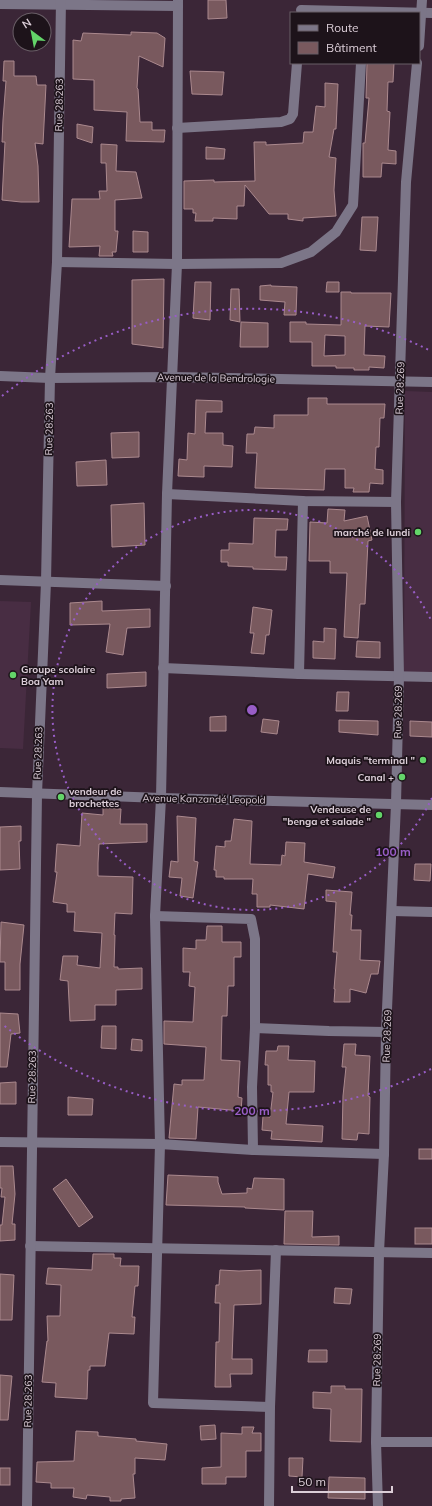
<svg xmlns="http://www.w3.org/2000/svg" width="432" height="1506" font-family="Mulish,sans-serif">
	<rect width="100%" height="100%" fill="#3b2637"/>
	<g fill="#482d43">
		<polygon points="405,391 432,392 432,673 404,672"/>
		<polygon points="0,601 31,602 23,749 0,748"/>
	</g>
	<g fill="#79595e" stroke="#ab898e" fill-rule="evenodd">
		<polygon points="208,0 226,0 227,18 208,19"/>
		<polygon points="131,32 157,33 165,38 163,67 139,56 137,88 138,89 140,122 152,122 152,130 165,130 164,142 126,141 127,112 94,110 94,80 73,79 73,40 81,41 83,33 131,35"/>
		<polygon points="4,61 14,61 14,76 36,76 37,85 46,85 43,144 35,143 38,166 39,202 21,202 2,200 5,142 2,142 3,120 6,81 3,81"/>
		<polygon points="367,63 394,63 393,82 388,82 387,111 390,112 388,150 396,151 396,164 382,163 381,177 363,177 363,143 365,143 369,98 366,98"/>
		<polygon points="190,71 224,72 222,95 192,94"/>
		<polygon points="325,83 338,84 336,129 334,129 329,157 336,158 334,190 336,216 303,218 303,221 288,219 288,214 269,214 245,185 244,206 237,206 237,219 213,218 213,221 195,221 196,213 193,213 193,209 184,209 184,181 214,180 214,182 255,181 254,142 266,142 266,145 303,143 304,132 313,132 316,106 325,107"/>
		<polygon points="77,124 93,127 92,143 77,138"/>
		<polygon points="101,144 117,145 116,171 136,172 142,198 115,200 115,231 118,231 116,252 112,252 113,256 99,256 100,246 69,247 72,199 100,199 99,191 107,191 106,163 101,163"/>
		<polygon points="206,147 225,149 224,159 206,159"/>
		<polygon points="362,217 378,217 376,251 360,250"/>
		<polygon points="133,231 148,232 148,252 133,252"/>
		<polygon points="164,279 163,348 132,344 132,280"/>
		<polygon points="195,282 211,282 210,320 193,318"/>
		<polygon points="327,282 339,282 339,292 326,292"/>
		<polygon points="271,285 271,286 297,287 296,315 284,315 285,302 260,300 260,286"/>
		<polygon points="231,289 239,289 240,322 230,320"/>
		<path d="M 341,292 L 351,292 L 351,293 L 391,293 L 389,327 L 365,326 L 364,355 L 385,356 L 384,368 L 369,367 L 369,370 L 354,370 L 354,368 L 336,368 L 336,366 L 312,366 L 312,342 L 290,342 L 290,322 L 306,322 L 306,324 L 341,325 ZM 325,335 L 345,336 L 345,355 L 324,356 Z"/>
		<polygon points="241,322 268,323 268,347 240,347"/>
		<polygon points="308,398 327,398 327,404 385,404 384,418 380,418 379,447 376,447 375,469 383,470 383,484 370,483 369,492 353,492 354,488 345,488 345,469 325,469 324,490 255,488 257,453 246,453 247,434 254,434 255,427 274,428 274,415 308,415"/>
		<polygon points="196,400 222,401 222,412 206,412 205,433 223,433 223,445 233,446 232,467 204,466 204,477 178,476 179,459 187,460 188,433 195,434"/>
		<polygon points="139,432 139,457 112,458 111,433"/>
		<polygon points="106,460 107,485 77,486 76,462"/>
		<polygon points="144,503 145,545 112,547 111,505"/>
		<polygon points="328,509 345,510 344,521 367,516 372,540 368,541 365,604 360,604 358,638 344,637 347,573 330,573 330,561 309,561 310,522 327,523"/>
		<polygon points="254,518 288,519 287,530 276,530 275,557 287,557 286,570 253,569 253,567 228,566 228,562 221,562 221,550 229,550 229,543 253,544"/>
		<polygon points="102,601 102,611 150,609 150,627 127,628 123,655 106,652 110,624 70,625 70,603"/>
		<polygon points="253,607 272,610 269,635 266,635 264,654 251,653 254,633 250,633"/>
		<polygon points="324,628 336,629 335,659 313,658 313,641 324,642"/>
		<polygon points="357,641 380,642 380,658 356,657"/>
		<polygon points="146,672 146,686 107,688 107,674"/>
		<polygon points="337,692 349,692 348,711 336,711"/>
		<polygon points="226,716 226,731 210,731 210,717"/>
		<polygon points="263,719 279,721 277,734 261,732"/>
		<polygon points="339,720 378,721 378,735 339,732"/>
		<polygon points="410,721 432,722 432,737 410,736"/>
		<polygon points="103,808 121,809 120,824 147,824 147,842 99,844 98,863 98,876 133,877 132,914 115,913 114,935 115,935 114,967 118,967 118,969 142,968 142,989 116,990 116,1005 95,1005 95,1020 70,1021 68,981 60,980 63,956 78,956 77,965 100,968 102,933 74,931 75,912 67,912 67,904 53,902 57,872 55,872 57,844 80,846 82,813 103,815"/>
		<polygon points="177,816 196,818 194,861 198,862 193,898 180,896 182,878 169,877 171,861 178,862"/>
		<polygon points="234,819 252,821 250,864 281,865 282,855 285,856 286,842 305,843 304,862 335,867 333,878 308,874 304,909 270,905 270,907 257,907 257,894 252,894 253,879 224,879 224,877 216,877 216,870 214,870 216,846 225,847 225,841 231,841"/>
		<polygon points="21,826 21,841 19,841 20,869 0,870 0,827"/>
		<polygon points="415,864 431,864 430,881 414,880"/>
		<polygon points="326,890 352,892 350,915 352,915 351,930 361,930 360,960 380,961 378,974 371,974 366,993 350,989 350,1002 334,1002 335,989 334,989 337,952 333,952 336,902 326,901"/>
		<polygon points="1,922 24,925 20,964 20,990 5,990 5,962 0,962"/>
		<polygon points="207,926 222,926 222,942 241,942 241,957 234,957 234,986 228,986 227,1016 222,1016 221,1060 240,1061 238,1097 242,1098 241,1111 198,1107 196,1139 169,1138 174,1084 182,1085 182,1080 204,1080 206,1047 164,1044 164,1021 193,1022 195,987 189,986 190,972 183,972 183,948 196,949 196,940 206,940"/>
		<polygon points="0,1013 18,1014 20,1033 11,1034 7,1067 0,1067"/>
		<polygon points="102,1026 116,1026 116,1049 101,1048"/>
		<polygon points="132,1039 142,1040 142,1051 131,1050"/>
		<polygon points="344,1044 356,1044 355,1055 370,1056 368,1096 370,1097 369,1134 358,1133 357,1140 342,1139 343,1096 346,1067 342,1067"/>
		<polygon points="278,1046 289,1046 288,1060 315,1061 314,1092 289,1092 286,1124 323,1126 322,1142 271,1139 272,1131 262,1130 263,1116 270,1117 273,1092 271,1092 271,1085 268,1085 268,1065 265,1065 266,1051 277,1051"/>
		<polygon points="16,1082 16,1104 0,1104 0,1083"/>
		<polygon points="68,1097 93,1099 92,1115 68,1115"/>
		<rect x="419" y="1149" width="13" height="10"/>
		<polygon points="0,1166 13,1166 15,1194 12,1224 15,1224 15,1240 0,1241 0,1225 2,1225 5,1197 1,1197 2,1188 0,1188"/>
		<polygon points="168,1175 218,1177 218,1182 222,1194 247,1193 247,1188 252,1189 254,1178 284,1179 284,1210 245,1208 245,1207 166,1205"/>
		<polygon points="66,1179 93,1217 79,1227 53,1189"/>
		<polygon points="285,1211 313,1211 312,1237 339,1236 339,1245 284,1244"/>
		<rect x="415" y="1228" width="17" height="16"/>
		<polygon points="93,1254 114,1254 114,1258 121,1258 120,1266 139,1266 138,1286 135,1286 132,1317 135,1317 134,1334 109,1333 105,1366 90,1366 90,1370 88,1370 87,1399 55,1397 56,1383 42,1382 47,1341 48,1341 47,1316 60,1316 61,1285 46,1284 48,1268 92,1270"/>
		<polygon points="220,1270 239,1271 261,1270 261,1304 234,1305 232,1359 252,1359 252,1374 230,1374 231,1387 215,1387 216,1342 219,1342 220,1303 215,1303 216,1285 219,1285"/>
		<polygon points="0,1274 14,1275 12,1320 0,1320"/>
		<polygon points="335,1288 352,1289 350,1304 334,1303"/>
		<polygon points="309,1350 327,1350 327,1362 308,1362"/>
		<polygon points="0,1375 12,1376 8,1420 0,1420"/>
		<polygon points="331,1386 345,1386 345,1389 362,1389 361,1442 330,1441 331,1409 313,1408 313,1392 331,1393"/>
		<polygon points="215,1425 216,1439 201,1440 200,1426"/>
		<polygon points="242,1427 254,1427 252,1433 261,1433 261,1451 246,1451 246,1477 226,1477 226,1484 202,1484 202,1468 221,1467 221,1433 242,1434"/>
		<polygon points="76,1431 98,1432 98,1436 136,1439 136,1441 167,1444 165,1460 135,1458 135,1474 133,1474 135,1498 121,1499 121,1501 110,1501 110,1497 87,1495 86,1499 73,1497 74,1488 51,1488 51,1483 36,1482 37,1462 74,1461"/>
		<polygon points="289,1458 303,1458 302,1477 289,1476"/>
		<rect x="0" y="1468" width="10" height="17"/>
		<polygon points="329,1477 365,1478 365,1499 328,1498"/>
	</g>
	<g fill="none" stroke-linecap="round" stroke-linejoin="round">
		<g stroke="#7c7688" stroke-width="10">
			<polyline points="178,0 177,264 167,494 161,798 155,916 160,1144 153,1403 270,1407"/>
			<polyline points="0,4 178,6"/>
			<polyline points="301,10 432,13"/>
			<polyline points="419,46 422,0"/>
			<polyline points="177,128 281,122 290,119 293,114 297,63"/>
			<polyline points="57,262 177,264 281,263 311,252 336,232 353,205 361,63"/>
			<polyline points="0,376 50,378 172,377 432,382"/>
			<polyline points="167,494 303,501 396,502"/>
			<polyline points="0,580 166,586"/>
			<polyline points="163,668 299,674 432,677"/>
			<polyline points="299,674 303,501"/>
			<polyline points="0,792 161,798 432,805"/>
			<polyline points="392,911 432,912"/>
			<polyline points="155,916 251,919 255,939 255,1028 252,1087 253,1150"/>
			<polyline points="255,1028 329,1031 386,1032"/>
			<polyline points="0,1142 160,1144 253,1150 384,1154"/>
			<polyline points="30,1246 432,1253"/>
			<polyline points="376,1442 432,1442"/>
			<polyline points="27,1506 37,794 46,582 50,378 57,262 61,0"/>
			<polyline points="269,1506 270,1407 276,1250"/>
			<polyline points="378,1506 376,1442 379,1252 384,1154 386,1032 396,804 399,676 396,502 406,182 417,63"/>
		</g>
	</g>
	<g fill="none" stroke="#985dc6" stroke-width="2" stroke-dasharray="2 4">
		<path d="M432 798A200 200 0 1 1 432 622"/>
		<path d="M431 1069A401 401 0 0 1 2 1024M2 396A401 401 0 0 1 431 351"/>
	</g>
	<g fill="#63d469" stroke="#1d131a" stroke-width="1.5">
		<circle cx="418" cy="532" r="4"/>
		<circle cx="13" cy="675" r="4"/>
		<circle cx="423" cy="760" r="4"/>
		<circle cx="402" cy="777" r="4"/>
		<circle cx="61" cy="797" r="4"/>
		<circle cx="379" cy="815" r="4"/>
	</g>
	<g text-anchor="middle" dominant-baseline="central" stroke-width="3.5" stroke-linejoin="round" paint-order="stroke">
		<g font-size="10" fill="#dcced8" stroke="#1d131a">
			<text transform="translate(59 105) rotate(-89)">Rue 28.263</text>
			<text transform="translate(216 378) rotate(1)">Avenue de la Bendrologie</text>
			<text transform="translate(400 388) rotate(-88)">Rue 28.269</text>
			<text transform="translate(49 429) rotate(-89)">Rue 28.263</text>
			<text transform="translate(398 712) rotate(-89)">Rue 28.269</text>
			<text transform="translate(38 753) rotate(-88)">Rue 28.263</text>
			<text transform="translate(204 799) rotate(1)">Avenue Kanzandé Leopold</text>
			<text transform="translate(387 1036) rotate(-88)">Rue 28.269</text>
			<text transform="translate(32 1077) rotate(-89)">Rue 28.263</text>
			<text transform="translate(377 1360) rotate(-89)">Rue 28.269</text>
			<text transform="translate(28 1401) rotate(-89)">Rue 28.263</text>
		</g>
		<g font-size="10" font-weight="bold" fill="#dcced8" stroke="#1d131a" text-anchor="end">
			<text x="410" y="532">marché de lundi</text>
			<text x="21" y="669" text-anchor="start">Groupe scolaire<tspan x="21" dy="12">Boa Yam</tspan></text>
			<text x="415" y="760">Maquis "terminal "</text>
			<text x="394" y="777">Canal +</text>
			<text x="69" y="791" text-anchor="start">vendeur de<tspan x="69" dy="12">brochettes</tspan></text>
			<text x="371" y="809">Vendeuse de<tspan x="371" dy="12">"benga et salade "</tspan></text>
		</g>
	</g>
	<circle cx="252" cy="710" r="6" fill="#985dc6" stroke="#1d131a" stroke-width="2"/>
	<g font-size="12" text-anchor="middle" font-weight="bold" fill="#985dc6" stroke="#1d131a" stroke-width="3.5" stroke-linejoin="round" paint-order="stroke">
		<text x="393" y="856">100 m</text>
		<text x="252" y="1115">200 m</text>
	</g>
	<rect x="290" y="12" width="130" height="52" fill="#1d131a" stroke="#695e66"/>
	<rect x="298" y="25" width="20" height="6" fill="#7c7688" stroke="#695e66"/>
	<text x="326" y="32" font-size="12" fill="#dcced8">Route</text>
	<rect x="298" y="42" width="20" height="12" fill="#79595e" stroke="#695e66"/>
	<text x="326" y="52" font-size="12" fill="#dcced8">Bâtiment</text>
	<g transform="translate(32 32) rotate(328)"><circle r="19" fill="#1d131a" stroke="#695e66"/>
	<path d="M0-3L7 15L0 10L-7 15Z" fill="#63d469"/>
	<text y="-6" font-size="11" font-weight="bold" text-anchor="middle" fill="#dcced8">N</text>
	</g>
	<path d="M292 1486v6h100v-6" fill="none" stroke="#dcced8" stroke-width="2"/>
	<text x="298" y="1486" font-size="12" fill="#dcced8" stroke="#1d131a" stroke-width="3" paint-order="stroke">50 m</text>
</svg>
